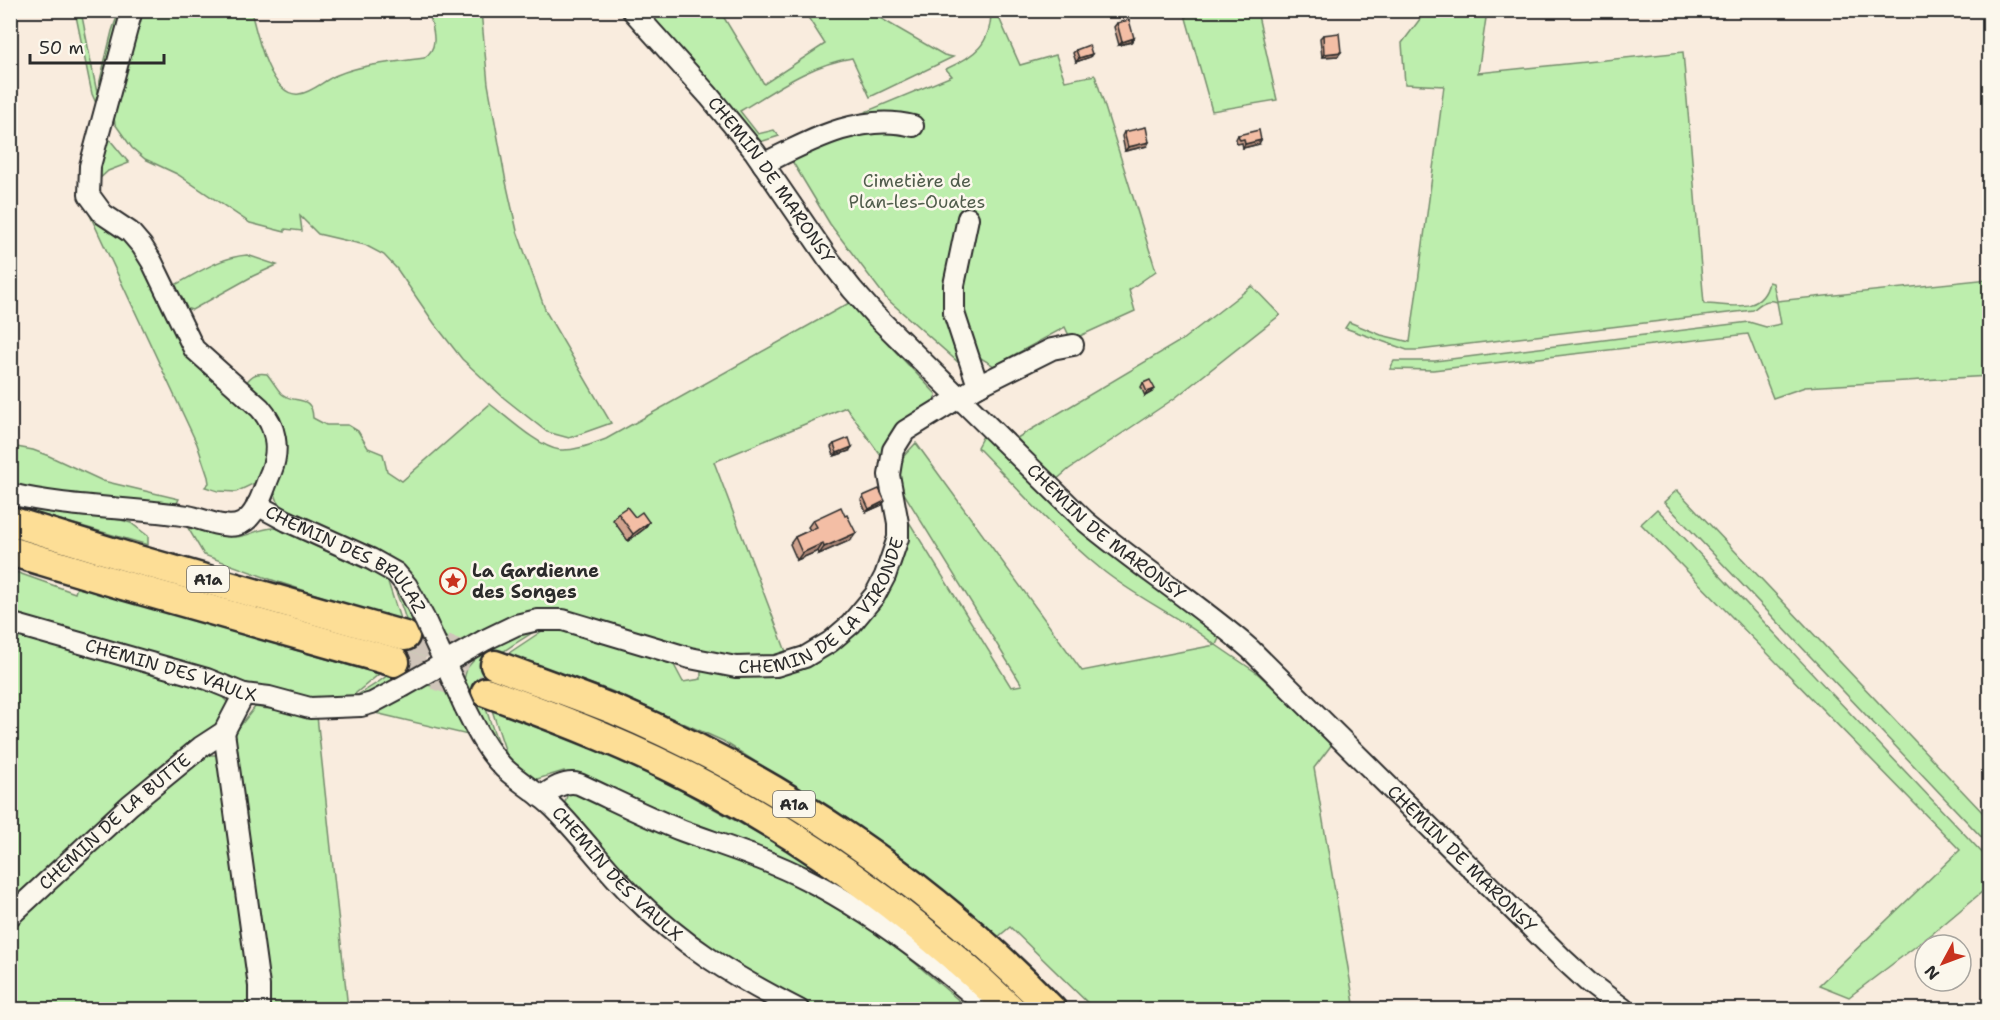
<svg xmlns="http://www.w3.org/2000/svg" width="2000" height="1020" font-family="'Shantell Sans',sans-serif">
	<rect width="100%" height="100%" fill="#f9ecde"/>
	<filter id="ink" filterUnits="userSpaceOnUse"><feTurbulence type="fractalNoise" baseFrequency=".0167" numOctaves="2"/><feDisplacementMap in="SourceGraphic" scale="12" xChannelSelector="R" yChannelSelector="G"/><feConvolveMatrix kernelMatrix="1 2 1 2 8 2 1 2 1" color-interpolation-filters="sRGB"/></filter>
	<g filter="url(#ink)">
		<g fill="#bdeead" stroke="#748c6c" stroke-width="1.5">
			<polygon points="75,11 81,11 97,93 112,31 119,11 125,11 99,110 92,94"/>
			<path d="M 139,11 L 251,11 C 256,31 270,98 299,94 C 313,92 324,80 337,75 C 364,64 395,62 424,58 C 441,47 432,28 429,11 L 481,11 L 488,84 L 506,182 L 517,231 L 546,312 L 611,423 L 569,438 L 547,432 L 504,398 L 462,359 L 434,323 L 397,269 L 384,255 L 365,245 L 318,234 L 300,216 L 302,231 L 285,229 L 285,232 L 250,223 L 177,174 L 145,159 L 132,148 L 115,124 L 113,113 Z"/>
			<path d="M 639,11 L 720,11 L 764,84 L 825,44 L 804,11 L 868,11 L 944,55 L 953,57 L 870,97 L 852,58 C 809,65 777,89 740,111 L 758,134 L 774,130 L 779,136 L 757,143 Z"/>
			<path d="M 991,11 L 996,11 L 1020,65 L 1056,55 L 1065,81 L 1095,75 L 1156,271 L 1129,290 L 1135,311 L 1071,340 L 1065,327 L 994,366 L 976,355 L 959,363 L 886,298 L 830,224 L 783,146 L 952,76 L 946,69 C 975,56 991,44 991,11 Z"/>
			<polygon points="1184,11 1257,11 1277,100 1212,111"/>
			<path d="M 1426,11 L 1487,11 L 1478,73 L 1683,52 L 1704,304 C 1728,304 1762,316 1769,282 L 1773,283 L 1777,301 L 1989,279 L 1989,376 L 1805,387 L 1773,398 L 1748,334 L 1433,370 L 1390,369 L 1394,361 L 1435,361 L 1749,322 L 1766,327 L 1781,324 L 1777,302 C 1767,298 1760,304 1753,310 L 1419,350 L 1407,350 L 1345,328 L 1349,322 L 1381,335 L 1410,342 L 1444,86 L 1405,84 L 1402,43 Z"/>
			<polygon points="105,134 129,163 108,171 95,183"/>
			<polygon points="89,213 110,226 135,247 179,336 254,411 268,443 261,476 255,483 236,492 218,491 205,487 209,483 208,477 197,444"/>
			<path d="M 247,255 L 277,265 L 253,276 L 192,310 L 178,306 L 171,287 C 195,275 219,257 247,255 Z"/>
			<polygon points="1252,286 1280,315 1175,398 1069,469 1055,481 1017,438 1182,340"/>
			<path d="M 849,303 L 936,394 L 934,404 L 892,438 L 881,456 L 846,407 L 714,462 L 788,657 L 726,660 L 683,645 L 602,625 L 536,613 L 505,619 L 464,642 L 453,642 L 443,635 L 417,587 L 288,512 L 278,502 L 273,488 L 280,470 L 244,385 C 251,376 255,372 267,374 C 272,380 277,389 282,394 C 295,405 312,393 313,418 L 326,425 L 348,425 L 358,431 L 368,448 L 383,454 L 387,471 L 402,481 L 490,404 C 507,417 540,448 560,450 C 575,451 592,444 606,439 Z"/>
			<path d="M 983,436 L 1081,531 L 1220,636 L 1216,645 L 1257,673 L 1333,743 L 1314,768 L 1355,1009 L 1148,1010 L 1141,1002 L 1131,1009 L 1094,1009 L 1010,927 L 998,937 L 881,842 L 723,741 L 609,690 L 506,655 L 542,631 L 541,627 C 526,638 494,653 486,670 C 474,692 497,737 504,759 L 466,693 L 464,679 L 467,668 L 481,652 L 535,626 L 567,628 L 674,665 L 683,682 L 701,679 L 701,668 L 752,677 L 801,670 L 837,649 L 859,628 L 882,603 L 900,566 L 907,545 L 906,517 L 1011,687 L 1022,685 L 897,482 L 902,458 L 916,443 L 1082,671 L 1215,645 C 1181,617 1136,598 1101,569 C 1056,532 1017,488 977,447 Z"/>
			<polygon points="11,446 33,450 49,456 103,481 179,499 174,509 71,498 11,484"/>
			<polygon points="1677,490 1985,815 1989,811 1989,845 1664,502"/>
			<polygon points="10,502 38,509 121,520 131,523 148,536 148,545 11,506"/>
			<polygon points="1657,509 1989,860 1989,886 1932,934 1849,997 1819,985 1960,850 1641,524"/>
			<path d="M 188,528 C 203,530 220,537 235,537 C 249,537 260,527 276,528 L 387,579 L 401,622 L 278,582 L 204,555 Z"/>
			<polygon points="10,570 75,593 77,587 379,674 345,702 325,701 250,685 212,672 11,615"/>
			<path d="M 391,579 C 402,596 418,616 426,634 C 427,637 427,643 427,647 C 424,680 376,696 348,701 C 372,685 415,667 409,632 C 406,614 397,596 391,579 Z"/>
			<polygon points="11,631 213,687 229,704 223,722 11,904"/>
			<path d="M 425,685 C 454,685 461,714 472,736 L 371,712 Z"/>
			<polygon points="255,707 317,716 348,1009 270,1009 233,735"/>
			<polygon points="492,710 635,765 808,861 803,889 873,930 915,963 969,1009 811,1009 759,984 660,913 564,805 567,796 564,771 534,780 514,767 508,759"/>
			<polygon points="203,755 216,755 224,766 253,1009 11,1010 11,926 134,812"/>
		</g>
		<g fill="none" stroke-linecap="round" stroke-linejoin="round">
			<g stroke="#d0c5ba" stroke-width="28" stroke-dasharray="28 14" stroke-linecap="butt">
				<polyline points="405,636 495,665"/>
				<polyline points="395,662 486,692"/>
			</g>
			<defs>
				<g id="minor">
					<path id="s1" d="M 632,10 L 709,96 L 755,152 L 827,257 L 852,289 L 875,315 L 1085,521 C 1139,566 1198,604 1250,649 L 1563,959 L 1588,982 L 1625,1010"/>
					<path d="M 763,164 C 809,141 861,112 913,126"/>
					<polyline points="968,218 954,285 954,313 978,386"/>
					<path d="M 10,494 C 69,508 129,507 188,516 C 204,519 227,531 242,523 C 258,515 264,487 271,472 C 280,449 276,426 260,408 L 194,349 L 152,262 L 142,246 L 130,232 L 103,214 L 89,195 L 90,166 L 132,10"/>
					<path id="s2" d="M 257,505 L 287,521 L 371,559 L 396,573 L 407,586 L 425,620"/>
					<path id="s3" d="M 10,623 L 207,679 L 244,694 L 269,697 L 310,708 L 361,706 L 372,703 L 402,687"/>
					<path id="s4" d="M 485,640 L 516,625 L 538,620 L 563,620 L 690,658 L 736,667 L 776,666 L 805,657 L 830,642 L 851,624 L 875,595 L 885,576 L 898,538 L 898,523 L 889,475 L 893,450 L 905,431 L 978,386 L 1052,349 L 1073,345"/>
					<path id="s5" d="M 465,707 C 476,729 486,750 504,768 C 520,783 539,793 554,808 C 581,835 603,866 630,893 C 683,946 733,976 799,1010"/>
					<polyline points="224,732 259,986 259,1010"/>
					<path d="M 541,797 C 552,789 565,780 579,784 C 614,800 647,817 683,831 C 724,846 767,859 806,879 C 850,901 893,931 932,961 C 952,977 971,994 992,1010"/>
					<path id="s6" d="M 10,916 L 130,805 L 201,747 L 224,732 L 244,694"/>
				</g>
				<g id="highway">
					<polyline points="10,521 131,558 405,636"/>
					<polyline points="10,551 123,585 395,662"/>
					<path d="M 495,665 C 535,680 575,694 615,710 C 777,779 929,882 1052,1010"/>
					<path d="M 486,692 C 564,720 640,750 712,789 C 822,848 922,923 1012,1010"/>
				</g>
			</defs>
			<use href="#minor" stroke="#2b2b2b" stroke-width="24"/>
			<use href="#highway" stroke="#2b2b2b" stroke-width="33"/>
			<use href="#minor" stroke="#fbf7ec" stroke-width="20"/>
			<use href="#highway" stroke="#fdde96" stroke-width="28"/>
			<defs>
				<g id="minor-bridge">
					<polyline points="425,620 465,707"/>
					<polyline points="402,687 485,640"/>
				</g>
			</defs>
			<use href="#minor-bridge" stroke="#2b2b2b" stroke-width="24" stroke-linecap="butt"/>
			<use href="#minor-bridge" stroke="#fbf7ec" stroke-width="20"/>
		</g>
		<g fill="#d1a38e" stroke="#2b2b2b" stroke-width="1.5">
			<polygon points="1117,23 1134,38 1131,42 1119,45 1114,27"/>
			<polygon points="1323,35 1338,56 1322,57 1320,38"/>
			<polygon points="1076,50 1090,57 1076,62 1073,53"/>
			<polygon points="1124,132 1147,146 1125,151 1122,136"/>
			<polygon points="1238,135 1259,144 1243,148 1242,143 1237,144 1236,139"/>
			<polygon points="1143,383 1152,392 1145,396 1141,387"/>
			<polygon points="834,444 849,451 834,456 831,447"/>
			<polygon points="863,496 882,505 866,512 861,500"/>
			<polygon points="618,513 649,522 644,529 628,541 613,520"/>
			<polygon points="813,520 851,540 819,554 818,551 797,560 790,544 795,537 810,530 808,527"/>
		</g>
		<g fill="#aa8574" stroke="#2b2b2b" stroke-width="1.5">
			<polygon points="1134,38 1131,42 1119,45 1122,42"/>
			<polygon points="1341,52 1338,56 1322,57 1324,54"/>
			<polygon points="1092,54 1090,57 1076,62 1079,58"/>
			<polygon points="1261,140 1259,144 1243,148 1245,144"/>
			<polygon points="1149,142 1147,146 1125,151 1128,147"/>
			<polygon points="1155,389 1152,392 1145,396 1147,392"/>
			<polygon points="852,447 849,451 834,456 837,453"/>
			<polygon points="885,501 882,505 866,512 869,509"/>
			<polygon points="649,522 644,529 628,541 633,534"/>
			<polygon points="856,533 851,540 819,554 824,547"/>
			<polygon points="823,543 818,551 797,560 802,553"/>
		</g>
		<g fill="#f3bea5" stroke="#2b2b2b" stroke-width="1.5">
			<polygon points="1129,20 1134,38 1122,42 1117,23"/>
			<polygon points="1339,33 1341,52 1324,54 1323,35"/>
			<polygon points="1089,45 1092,54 1079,58 1076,50"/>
			<polygon points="1146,127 1149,142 1128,147 1124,132"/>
			<polygon points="1259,130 1261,140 1245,144 1244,139 1240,140 1238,135"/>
			<polygon points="1150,380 1155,389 1147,392 1143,383"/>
			<polygon points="849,438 852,447 837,453 834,444"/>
			<polygon points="879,489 885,501 869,509 863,496"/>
			<polygon points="627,507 635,517 642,512 649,522 633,534 618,513"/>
			<polygon points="841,507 845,516 847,515 856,533 824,547 823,543 802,553 795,537 817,527 813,520"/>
			<polygon points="10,937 12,937 15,970 10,970"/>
		</g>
	</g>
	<defs>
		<symbol id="sight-ring" viewBox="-11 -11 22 22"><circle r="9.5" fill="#fbf7ec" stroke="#c8321e" stroke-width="1.5"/><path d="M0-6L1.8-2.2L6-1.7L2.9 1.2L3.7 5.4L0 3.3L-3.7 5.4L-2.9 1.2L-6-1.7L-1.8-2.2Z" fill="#c8321e"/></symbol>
	</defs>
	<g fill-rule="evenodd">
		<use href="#sight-ring" x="438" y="566" width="30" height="30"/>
	</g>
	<g text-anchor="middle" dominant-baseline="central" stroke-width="5" stroke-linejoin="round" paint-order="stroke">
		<g fill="#fbf7ec" stroke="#696865" stroke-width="1.5">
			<rect x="187" y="566" width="42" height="26" rx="4.5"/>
			<rect x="773" y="791" width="42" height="26" rx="4.5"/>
		</g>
		<g font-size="16" font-weight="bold" fill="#2b2b2b">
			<text x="208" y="579">A1a</text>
			<text x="794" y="804">A1a</text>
		</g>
		<g font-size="18" fill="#2b2b2b" stroke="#fbf7ec">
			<text stroke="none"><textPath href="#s1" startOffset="220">CHEMIN DE MARONSY</textPath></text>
			<text stroke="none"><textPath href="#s1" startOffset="708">CHEMIN DE MARONSY</textPath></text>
			<text stroke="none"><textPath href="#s2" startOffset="106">CHEMIN DES BRULAZ</textPath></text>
			<text stroke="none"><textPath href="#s4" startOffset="376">CHEMIN DE LA VIRONDE</textPath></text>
			<text stroke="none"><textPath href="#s3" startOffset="168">CHEMIN DES VAULX</textPath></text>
			<text stroke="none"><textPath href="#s6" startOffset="141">CHEMIN DE LA BUTTE</textPath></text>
			<text stroke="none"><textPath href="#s1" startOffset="1192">CHEMIN DE MARONSY</textPath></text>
			<text stroke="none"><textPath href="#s5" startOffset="228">CHEMIN DES VAULX</textPath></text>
		</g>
		<g font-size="18" fill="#505c4c" stroke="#fbf7ec">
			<text x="917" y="181">Cimetière de<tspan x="917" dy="21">Plan-les-Ouates</tspan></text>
		</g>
		<g font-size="18" font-weight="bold" fill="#2b2b2b" stroke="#fbf7ec" text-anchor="start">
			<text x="472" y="571">La Gardienne<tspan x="472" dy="21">des Songes</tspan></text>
		</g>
	</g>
	<rect width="2000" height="1020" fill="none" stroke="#fbf7ec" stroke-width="36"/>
	<rect x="18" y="18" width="1964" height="984" fill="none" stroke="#2b2b2b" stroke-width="2" filter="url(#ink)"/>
	<g transform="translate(1943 963) rotate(229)"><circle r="28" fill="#fbf7ec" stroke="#a8a59f" stroke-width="1.5"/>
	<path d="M0-4.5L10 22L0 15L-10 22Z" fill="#c8321e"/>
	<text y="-9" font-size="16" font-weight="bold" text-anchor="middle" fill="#2b2b2b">N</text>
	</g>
	<path d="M30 54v9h134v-9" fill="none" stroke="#2b2b2b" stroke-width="3"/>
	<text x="39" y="54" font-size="18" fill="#2b2b2b" stroke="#fbf7ec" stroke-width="4.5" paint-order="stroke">50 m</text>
</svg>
